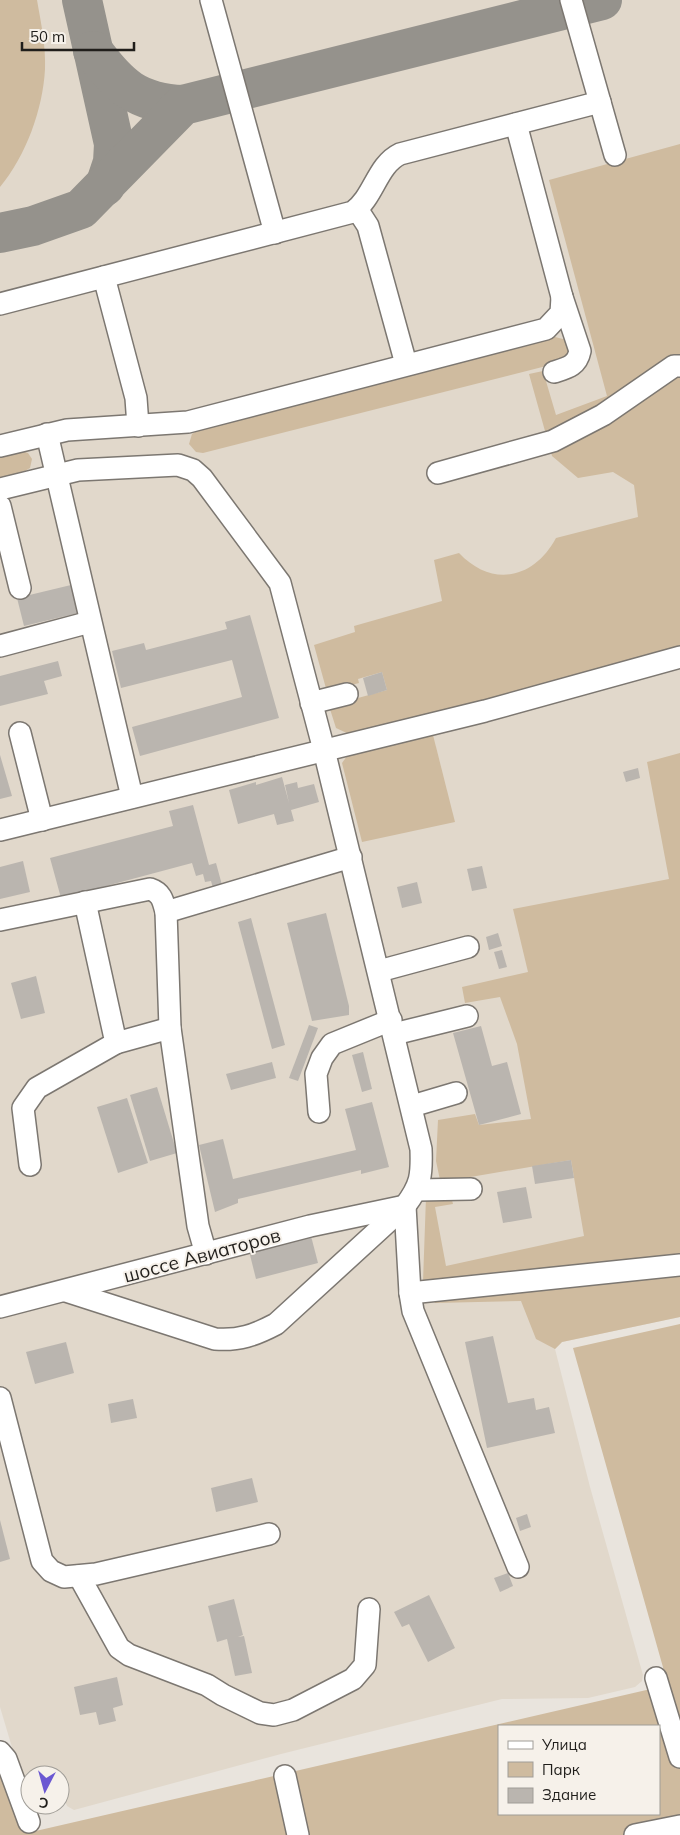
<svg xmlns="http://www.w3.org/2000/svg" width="680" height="1835" font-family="Mulish,sans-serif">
	<rect width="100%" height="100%" fill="#e9e4dd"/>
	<polygon fill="#e1d8cb" points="0,0 680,0 680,1317 562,1342 555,1349 590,1487 643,1675 642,1681 635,1687 588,1698 502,1699 281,1754 74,1810 67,1806 60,1788 60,1775 30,1775 30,1790 25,1791 0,1707"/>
	<g fill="#cfbb9f" fill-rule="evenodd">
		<path d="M 0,0 L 37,0 C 41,23 46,46 45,69 C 43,109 26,156 0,187 Z"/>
		<path d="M 680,144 L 680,650 L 353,736 L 336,728 L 329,706 L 387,690 L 382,672 L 358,679 L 359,683 L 327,692 L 314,645 L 355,632 L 354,626 L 442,601 L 434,560 L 459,553 C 492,588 534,579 556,538 L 638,517 L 634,485 L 613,472 L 578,478 L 552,456 L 529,374 L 543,371 L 556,415 L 607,396 L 549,180 Z"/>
		<polygon points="555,337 567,340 572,350 562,362 203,453 196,452 189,444 192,434 198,430"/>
		<polygon points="22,451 28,453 32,459 30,468 25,471 0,478 0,456"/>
		<polygon points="433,735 455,822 362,842 342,763 350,752"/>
		<polygon points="680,753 680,1317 562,1342 555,1349 536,1339 521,1301 435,1303 423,1282 426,1197 451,1196 453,1204 435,1207 446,1266 584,1236 571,1160 447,1181 440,1180 436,1161 438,1120 475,1114 479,1125 531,1119 517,1044 500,997 465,1003 462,987 528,972 513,909 669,879 647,762"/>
		<path d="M 680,1324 L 680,1835 L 0,1835 L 0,1771 L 27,1833 L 668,1685 L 573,1348 ZM 499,1726 L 659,1726 L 659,1814 L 499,1814 Z"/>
	</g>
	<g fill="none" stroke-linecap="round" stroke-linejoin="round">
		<g stroke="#95928c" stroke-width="40">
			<polyline points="82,0 114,144 113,162 105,186"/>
			<path d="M 93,51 C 119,86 137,103 183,105"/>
			<polyline points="0,233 33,226 81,209 183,105 602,0"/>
		</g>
	</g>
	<g fill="#bab5af">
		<polygon points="71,585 78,613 24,626 17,598"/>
		<polygon points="250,615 279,718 140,756 132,727 242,697 232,660 121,688 112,651 144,643 146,650 227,629 225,622"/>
		<polygon points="58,661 62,676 44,681 48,694 0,706 0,676"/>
		<polygon points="382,672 387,690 368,696 363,678"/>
		<polygon points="0,755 12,796 0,799"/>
		<polygon points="638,768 640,778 626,782 623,772"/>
		<polygon points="282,777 289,803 285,785 297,782 298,788 314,784 319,802 291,810 294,821 277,825 274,814 238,824 229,790 256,782 256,785"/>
		<polygon points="193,805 209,865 216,863 222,885 213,888 211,881 205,882 203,874 196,876 192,863 61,898 50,858 173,826 169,811"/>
		<polygon points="23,861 30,892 0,899 0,867"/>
		<polygon points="482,866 487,888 472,891 467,869"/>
		<polygon points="417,882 422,903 402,908 397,887"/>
		<polygon points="326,913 349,1006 349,1015 312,1021 287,923"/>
		<polygon points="251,918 285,1045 272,1049 238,922"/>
		<polygon points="498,933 502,946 489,950 486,937"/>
		<polygon points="502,950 507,967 499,969 494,952"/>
		<polygon points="36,976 45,1013 21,1019 11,983"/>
		<polygon points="309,1025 318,1028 298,1081 289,1078"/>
		<polygon points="481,1026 492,1066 507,1062 521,1114 479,1125 453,1033"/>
		<polygon points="363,1052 372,1089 362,1092 352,1055"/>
		<polygon points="272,1062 276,1078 231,1090 226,1074"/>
		<polygon points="157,1087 177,1153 150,1161 130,1095"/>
		<polygon points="127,1098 148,1163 118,1173 97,1107"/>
		<polygon points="372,1102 389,1167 361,1174 361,1170 238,1199 238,1203 215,1212 199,1145 223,1139 233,1179 356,1150 345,1109"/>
		<polygon points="571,1160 574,1178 535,1184 532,1166"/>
		<polygon points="526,1187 532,1218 503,1223 497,1192"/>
		<polygon points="311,1236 318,1263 256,1279 249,1251"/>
		<polygon points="493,1336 508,1403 534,1398 536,1410 549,1407 555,1433 487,1448 465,1342"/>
		<polygon points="66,1342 74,1373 35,1384 26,1352"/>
		<polygon points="133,1399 137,1418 111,1423 108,1404"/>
		<polygon points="252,1478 258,1502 216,1512 211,1488"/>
		<polygon points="527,1514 531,1527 520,1531 516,1518"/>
		<polygon points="0,1520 10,1559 0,1562"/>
		<polygon points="508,1573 513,1586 500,1592 494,1578"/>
		<polygon points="429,1595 455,1648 428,1662 409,1624 402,1627 394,1612"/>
		<polygon points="234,1599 243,1635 238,1637 244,1636 252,1673 235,1676 227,1639 217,1642 208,1606"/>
		<polygon points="117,1677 123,1705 113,1708 116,1721 99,1725 96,1712 80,1715 74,1687"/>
	</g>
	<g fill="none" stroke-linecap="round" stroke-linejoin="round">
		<defs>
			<g id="minor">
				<polyline points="211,0 275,233"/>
				<polyline points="571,0 615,155"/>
				<path d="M 516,124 L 562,297 L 580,351 C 577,366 567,368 554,372"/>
				<polyline points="357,209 368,226 406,364"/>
				<polyline points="104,277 136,398 138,426"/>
				<path d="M 0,304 L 353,212 C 374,197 377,165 400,154 L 600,102"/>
				<polyline points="47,434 132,797"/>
				<polyline points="0,446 67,430 188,422 546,329 561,313 562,297"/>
				<polyline points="438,473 553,441 603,415 674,366 680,366"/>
				<path d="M 0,489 L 78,470 L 178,465 L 193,470 L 202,478 L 280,583 L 324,750 L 421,1149 C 422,1175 421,1185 405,1206 L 276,1324 C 255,1335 239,1341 215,1339 L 66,1291"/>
				<polyline points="0,506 20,588"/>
				<polyline points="0,646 90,622"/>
				<polyline points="311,703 347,694"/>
				<polyline points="20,733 42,820"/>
				<polyline points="0,830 485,711 680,657"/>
				<polyline points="166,912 170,1028 198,1226 206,1254"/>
				<path d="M 0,920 L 150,889 C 162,893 163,901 166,912 L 351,857"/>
				<polyline points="379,971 468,947"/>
				<polyline points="394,1034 467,1016"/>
				<polyline points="116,1043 170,1028"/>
				<polyline points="412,1106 456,1093"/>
				<polyline points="319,1112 316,1074 322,1058 332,1044 391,1020"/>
				<polyline points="30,1165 23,1108 37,1088 116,1043 85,902"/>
				<polyline points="417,1190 471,1189"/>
				<polyline points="410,1293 680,1265"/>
				<polyline points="0,1307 310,1226 405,1206 410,1293 413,1311 518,1567"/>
				<polyline points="0,1398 42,1561 51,1571 64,1577 96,1574 269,1534"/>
				<polyline points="79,1576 119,1648 129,1655 207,1685 223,1695 260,1713 274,1715 293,1710 353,1679 365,1665 369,1609"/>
				<polyline points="656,1678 680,1757"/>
				<polyline points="0,1752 6,1759 29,1822"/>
				<polyline points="285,1776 298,1835"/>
				<polyline points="635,1835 680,1826"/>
			</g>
		</defs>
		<use href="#minor" stroke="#7c7771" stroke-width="24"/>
		<use href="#minor" stroke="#fff" stroke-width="21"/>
	</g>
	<g text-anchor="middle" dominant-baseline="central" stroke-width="4" stroke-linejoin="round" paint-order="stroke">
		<g font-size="19" fill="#201e1b" stroke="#f6f1ea">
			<text transform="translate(202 1255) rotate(-15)">шоссе Авиаторов</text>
		</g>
	</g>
	<rect x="498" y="1725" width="162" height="90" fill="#f6f1ea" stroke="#a09d97"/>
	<rect x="508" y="1741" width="25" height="8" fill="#ffffff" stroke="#a09d97"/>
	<text x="542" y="1750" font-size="15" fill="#201e1b">Улица</text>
	<rect x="508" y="1762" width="25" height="15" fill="#cfbb9f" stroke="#a09d97"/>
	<text x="542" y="1775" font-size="15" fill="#201e1b">Парк</text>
	<rect x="508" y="1788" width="25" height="15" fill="#bab5af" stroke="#a09d97"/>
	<text x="542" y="1800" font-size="15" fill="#201e1b">Здание</text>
	<g transform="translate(45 1790) rotate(186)"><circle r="24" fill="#f6f1ea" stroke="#a09d97"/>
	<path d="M0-4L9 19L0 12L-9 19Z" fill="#6b58d2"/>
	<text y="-8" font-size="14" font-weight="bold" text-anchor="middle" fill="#201e1b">С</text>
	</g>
	<path d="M22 42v8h112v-8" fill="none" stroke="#201e1b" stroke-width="2.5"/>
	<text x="30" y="42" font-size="15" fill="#201e1b" stroke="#f6f1ea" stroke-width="4" paint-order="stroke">50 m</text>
</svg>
